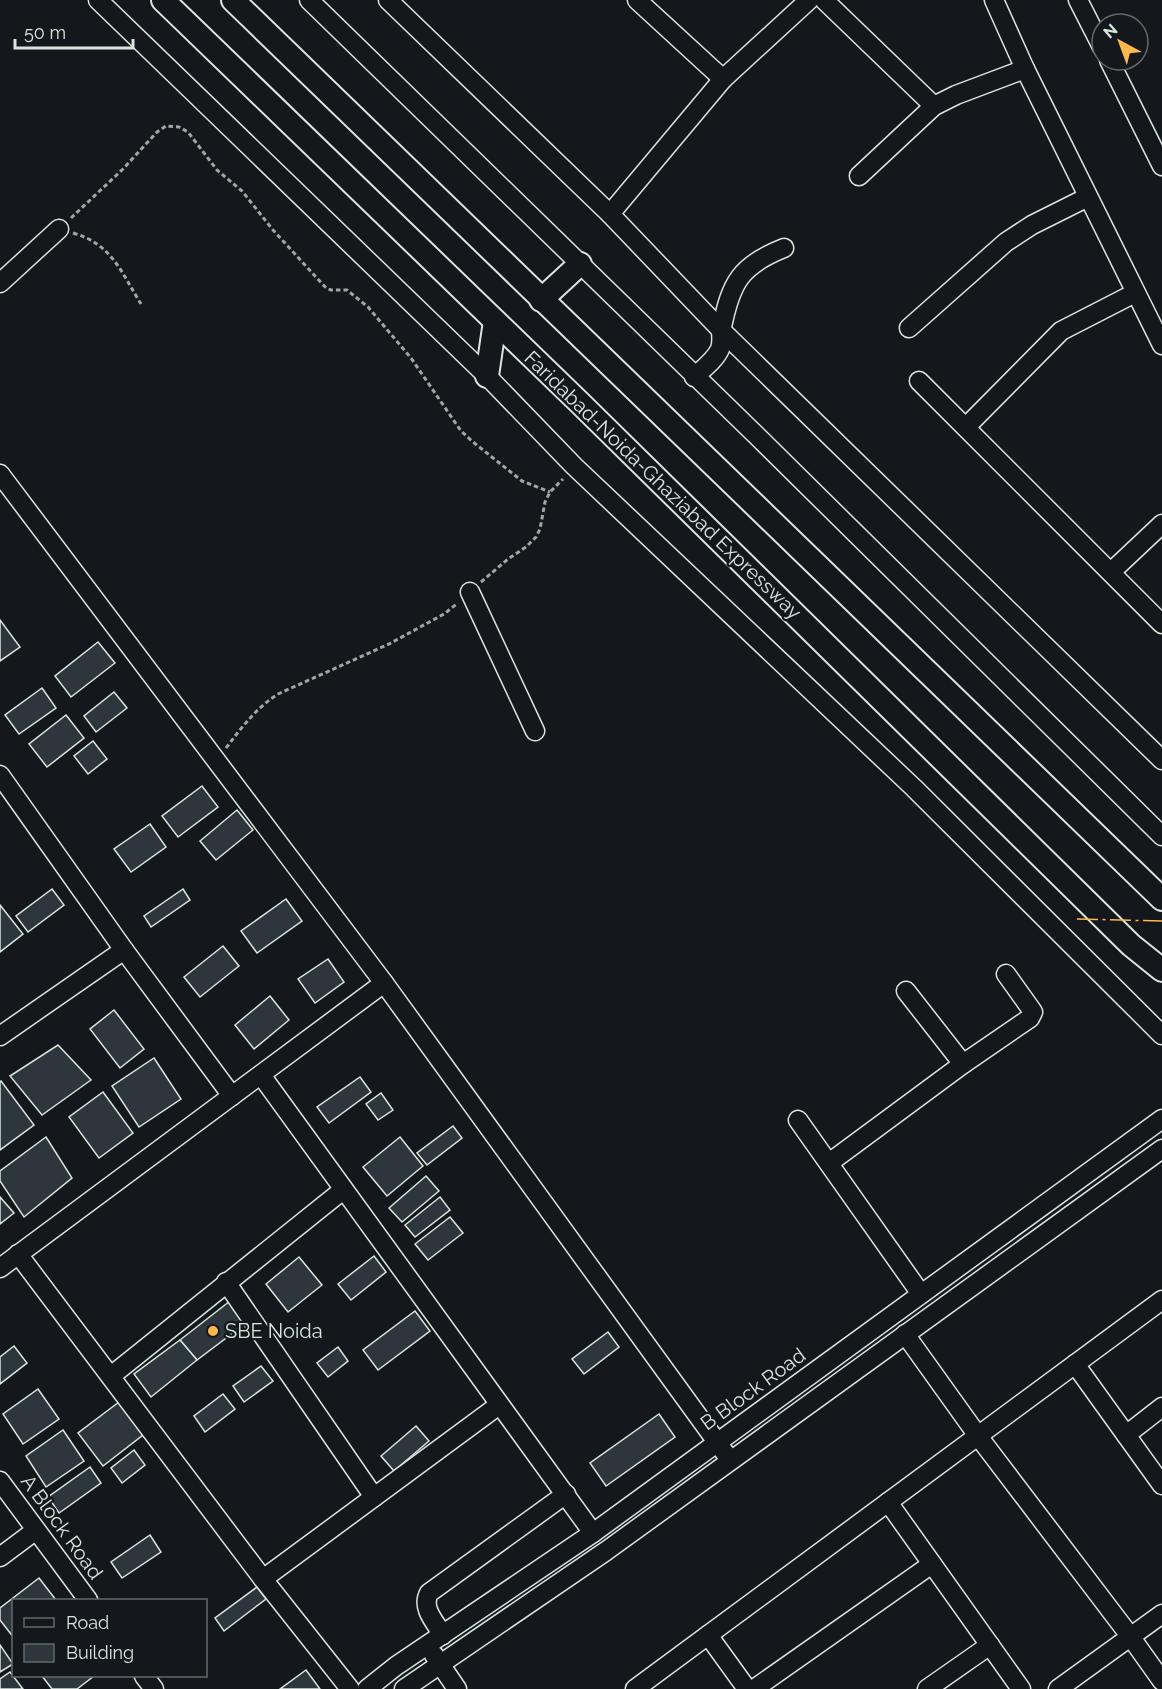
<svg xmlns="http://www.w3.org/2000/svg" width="1162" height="1689" font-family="Raleway,sans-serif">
	<rect width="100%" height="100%" fill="#14181c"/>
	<g fill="#2c363c" stroke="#d8e6dc" stroke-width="1.5">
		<polygon points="0,620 20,647 0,661"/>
		<polygon points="98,642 115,663 71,697 55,676"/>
		<polygon points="42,688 56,708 19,734 5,715"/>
		<polygon points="114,692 127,708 96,732 84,716"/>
		<polygon points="66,715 84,738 47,767 29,744"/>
		<polygon points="93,741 107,759 88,774 74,756"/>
		<polygon points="202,786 218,807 178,837 162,816"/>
		<polygon points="237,810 253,830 216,860 200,841"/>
		<polygon points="150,824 166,847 131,872 114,849"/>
		<polygon points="52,889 64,905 28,932 16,916"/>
		<polygon points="183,889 190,900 151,927 144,916"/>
		<polygon points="286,899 302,921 257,953 241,931"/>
		<polygon points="0,905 23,934 0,952"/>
		<polygon points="223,946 239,966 200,997 184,977"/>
		<polygon points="328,959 344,982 315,1003 298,979"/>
		<polygon points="270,996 289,1020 254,1049 235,1025"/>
		<polygon points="114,1010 144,1049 120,1068 90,1029"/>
		<polygon points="58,1045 91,1080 42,1115 10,1076"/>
		<polygon points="154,1058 181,1099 139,1127 112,1086"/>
		<polygon points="360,1077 371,1092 329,1123 317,1107"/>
		<polygon points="1,1081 34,1125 0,1150 0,1082"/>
		<polygon points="103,1092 133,1133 99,1158 69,1117"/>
		<polygon points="381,1093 393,1110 378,1120 366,1104"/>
		<polygon points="453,1126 462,1138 427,1165 417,1153"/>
		<polygon points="46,1137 72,1178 24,1217 0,1181 0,1171"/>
		<polygon points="400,1137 423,1166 387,1196 363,1167"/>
		<polygon points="426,1176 439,1191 402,1222 389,1208"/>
		<polygon points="0,1197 14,1213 0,1224"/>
		<polygon points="440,1197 450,1210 415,1237 405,1225"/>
		<polygon points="450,1217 463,1233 428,1260 415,1244"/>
		<polygon points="374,1256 386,1272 351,1300 338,1284"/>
		<polygon points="299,1257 322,1285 288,1312 266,1284"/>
		<polygon points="230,1301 246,1323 197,1360 180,1340"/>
		<polygon points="415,1311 430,1331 378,1370 363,1350"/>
		<polygon points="608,1332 619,1347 584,1374 572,1359"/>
		<polygon points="180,1340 197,1360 151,1397 134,1374"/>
		<polygon points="14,1346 27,1363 0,1384 0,1357"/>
		<polygon points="338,1347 348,1361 328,1377 317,1363"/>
		<polygon points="261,1366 273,1381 244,1402 233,1386"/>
		<polygon points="38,1389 59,1419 23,1444 3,1414"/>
		<polygon points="223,1394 235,1409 205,1432 194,1416"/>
		<polygon points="119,1402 143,1435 103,1466 78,1433"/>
		<polygon points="659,1414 675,1437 606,1486 590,1463"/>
		<polygon points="416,1426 429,1441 394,1471 381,1456"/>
		<polygon points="63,1430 84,1461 46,1487 26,1456"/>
		<polygon points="134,1450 145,1465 122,1483 111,1468"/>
		<polygon points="90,1467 101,1483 59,1513 48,1497"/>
		<polygon points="150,1535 161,1552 122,1578 111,1562"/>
		<polygon points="39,1578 56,1600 14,1600 14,1638 0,1620 0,1608"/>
		<polygon points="257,1587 266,1599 224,1631 215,1618"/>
		<polygon points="0,1645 13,1664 0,1672"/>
		<polygon points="306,1670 320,1689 280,1689"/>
		<polygon points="10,1672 23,1689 0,1689 0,1679"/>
		<polygon points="42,1676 94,1676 77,1689 52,1689"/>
	</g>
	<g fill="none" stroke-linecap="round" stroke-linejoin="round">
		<defs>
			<g id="minor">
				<polyline points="98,0 487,376 574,466 914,788 1162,1035"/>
				<polyline points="309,0 756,435 1162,836"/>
				<polyline points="388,0 610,214 721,330 1162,760"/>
				<polyline points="637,0 723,79"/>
				<polyline points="824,0 934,106"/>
				<polyline points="994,0 1025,69 1162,345"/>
				<polyline points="1078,0 1102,47"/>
				<polyline points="1109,60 1162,166"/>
				<polyline points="859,176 934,106 956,95 1025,69"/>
				<polyline points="610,214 723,79 809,0"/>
				<polyline points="0,283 59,229"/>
				<polyline points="909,328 1006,242 1032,225 1088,197"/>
				<path d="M 694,377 C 703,369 715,360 720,349 C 723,341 720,335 722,327 C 731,282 741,265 784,248"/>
				<polyline points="919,381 1162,624"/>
				<polyline points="966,427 1061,331 1135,293"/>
				<polyline points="0,474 384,983 730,1460"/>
				<polyline points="1111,572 1162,524"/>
				<polyline points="470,592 535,731"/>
				<polyline points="0,775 124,950 232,1096"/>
				<polyline points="906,991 963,1064"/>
				<polyline points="0,1036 124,950"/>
				<polyline points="261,1075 593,1533"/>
				<polyline points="798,1120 921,1294"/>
				<polyline points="829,1163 963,1064 1030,1018 1033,1012 1031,1009 1006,974"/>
				<polyline points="18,1254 263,1579 350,1689"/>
				<polyline points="0,1268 384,983"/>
				<polyline points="226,1282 374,1497"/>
				<polyline points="905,1334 978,1436 1130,1636 1162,1681"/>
				<polyline points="1075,1364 1162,1485"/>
				<polyline points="111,1376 343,1190"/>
				<polyline points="1126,1435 1162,1407"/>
				<polyline points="0,1481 88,1600"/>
				<polyline points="888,1502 1021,1689"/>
				<polyline points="0,1557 36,1530"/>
				<polyline points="263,1579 499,1405"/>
				<path d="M 443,1635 C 435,1622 421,1608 429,1593 L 566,1494"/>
				<polyline points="708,1635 747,1689"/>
				<polyline points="434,1655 457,1689"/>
				<polyline points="144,1676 154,1689"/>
				<polyline points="367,1689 396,1666 593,1533 1162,1119"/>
				<polyline points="404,1689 606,1551 1162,1149"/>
				<polyline points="635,1689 1162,1300"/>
				<polyline points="754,1689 932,1564"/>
				<polyline points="927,1689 990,1645"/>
				<polyline points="1058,1689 1162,1614"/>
			</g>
			<g id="major">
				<polyline points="163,0 580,403 1131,945 1162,970"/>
				<polyline points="233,0 1162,899"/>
				<polyline points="541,300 580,264"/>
				<polyline points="487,376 495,321"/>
			</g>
		</defs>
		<use href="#minor" stroke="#d8e6dc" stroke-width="21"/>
		<use href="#major" stroke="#d8e6dc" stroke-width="26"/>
		<g stroke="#9da8a2" stroke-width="3" stroke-dasharray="4.5 3" stroke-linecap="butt">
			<polyline points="71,218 123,169 157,132 166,126 179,127 188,132 217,170 242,191 273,230 326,288 331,290 347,290 368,307 411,358 461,431 473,442 522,481 550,492"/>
			<path d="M 73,233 C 112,244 121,272 141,304"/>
			<polyline points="481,582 508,559 526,547 536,537 540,529 545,502 550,492 563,479"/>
			<path d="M 226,748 C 242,727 256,708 278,694 L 389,644 L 444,614 L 458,603"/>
		</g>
		<use href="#minor" stroke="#14181c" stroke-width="18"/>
		<use href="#major" stroke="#14181c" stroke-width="22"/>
		<polyline stroke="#ffb74d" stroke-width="1.5" stroke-dasharray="21 4.5 3 4.5" stroke-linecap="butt" points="1077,919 1162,921"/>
	</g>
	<circle fill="#ffb74d" stroke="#14181c" stroke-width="2" cx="213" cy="1331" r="6"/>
	<g text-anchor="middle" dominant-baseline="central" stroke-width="4.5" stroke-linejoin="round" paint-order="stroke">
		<g font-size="20" fill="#d8e6dc" stroke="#14181c">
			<text transform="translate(663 485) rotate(44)">Faridabad-Noida-Ghaziabad Expressway</text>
			<text transform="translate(753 1389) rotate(-36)">B Block Road</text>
			<text transform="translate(62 1527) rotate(54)">A Block Road</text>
		</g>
		<g font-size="20" fill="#d8e6dc" stroke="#14181c" text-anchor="start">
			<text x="225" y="1331">SBE Noida</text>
		</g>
	</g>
	<rect x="12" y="1599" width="195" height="78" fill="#14181c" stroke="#626a69" stroke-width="1.5"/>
	<rect x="24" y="1618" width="30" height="9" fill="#14181c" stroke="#626a69" stroke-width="1.5"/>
	<text x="66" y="1629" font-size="18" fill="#d8e6dc">Road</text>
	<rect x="24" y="1644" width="30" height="18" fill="#2c363c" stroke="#626a69" stroke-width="1.5"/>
	<text x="66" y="1659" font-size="18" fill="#d8e6dc">Building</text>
	<g transform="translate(1120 42) rotate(319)"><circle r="28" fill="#14181c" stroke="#626a69" stroke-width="1.5"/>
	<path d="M0-4.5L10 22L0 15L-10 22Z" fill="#ffb74d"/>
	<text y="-9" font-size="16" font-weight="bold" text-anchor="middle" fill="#d8e6dc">N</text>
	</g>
	<path d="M15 39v9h118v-9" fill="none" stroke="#d8e6dc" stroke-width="3"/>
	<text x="24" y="39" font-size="18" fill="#d8e6dc" stroke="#14181c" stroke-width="4.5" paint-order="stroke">50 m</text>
</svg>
